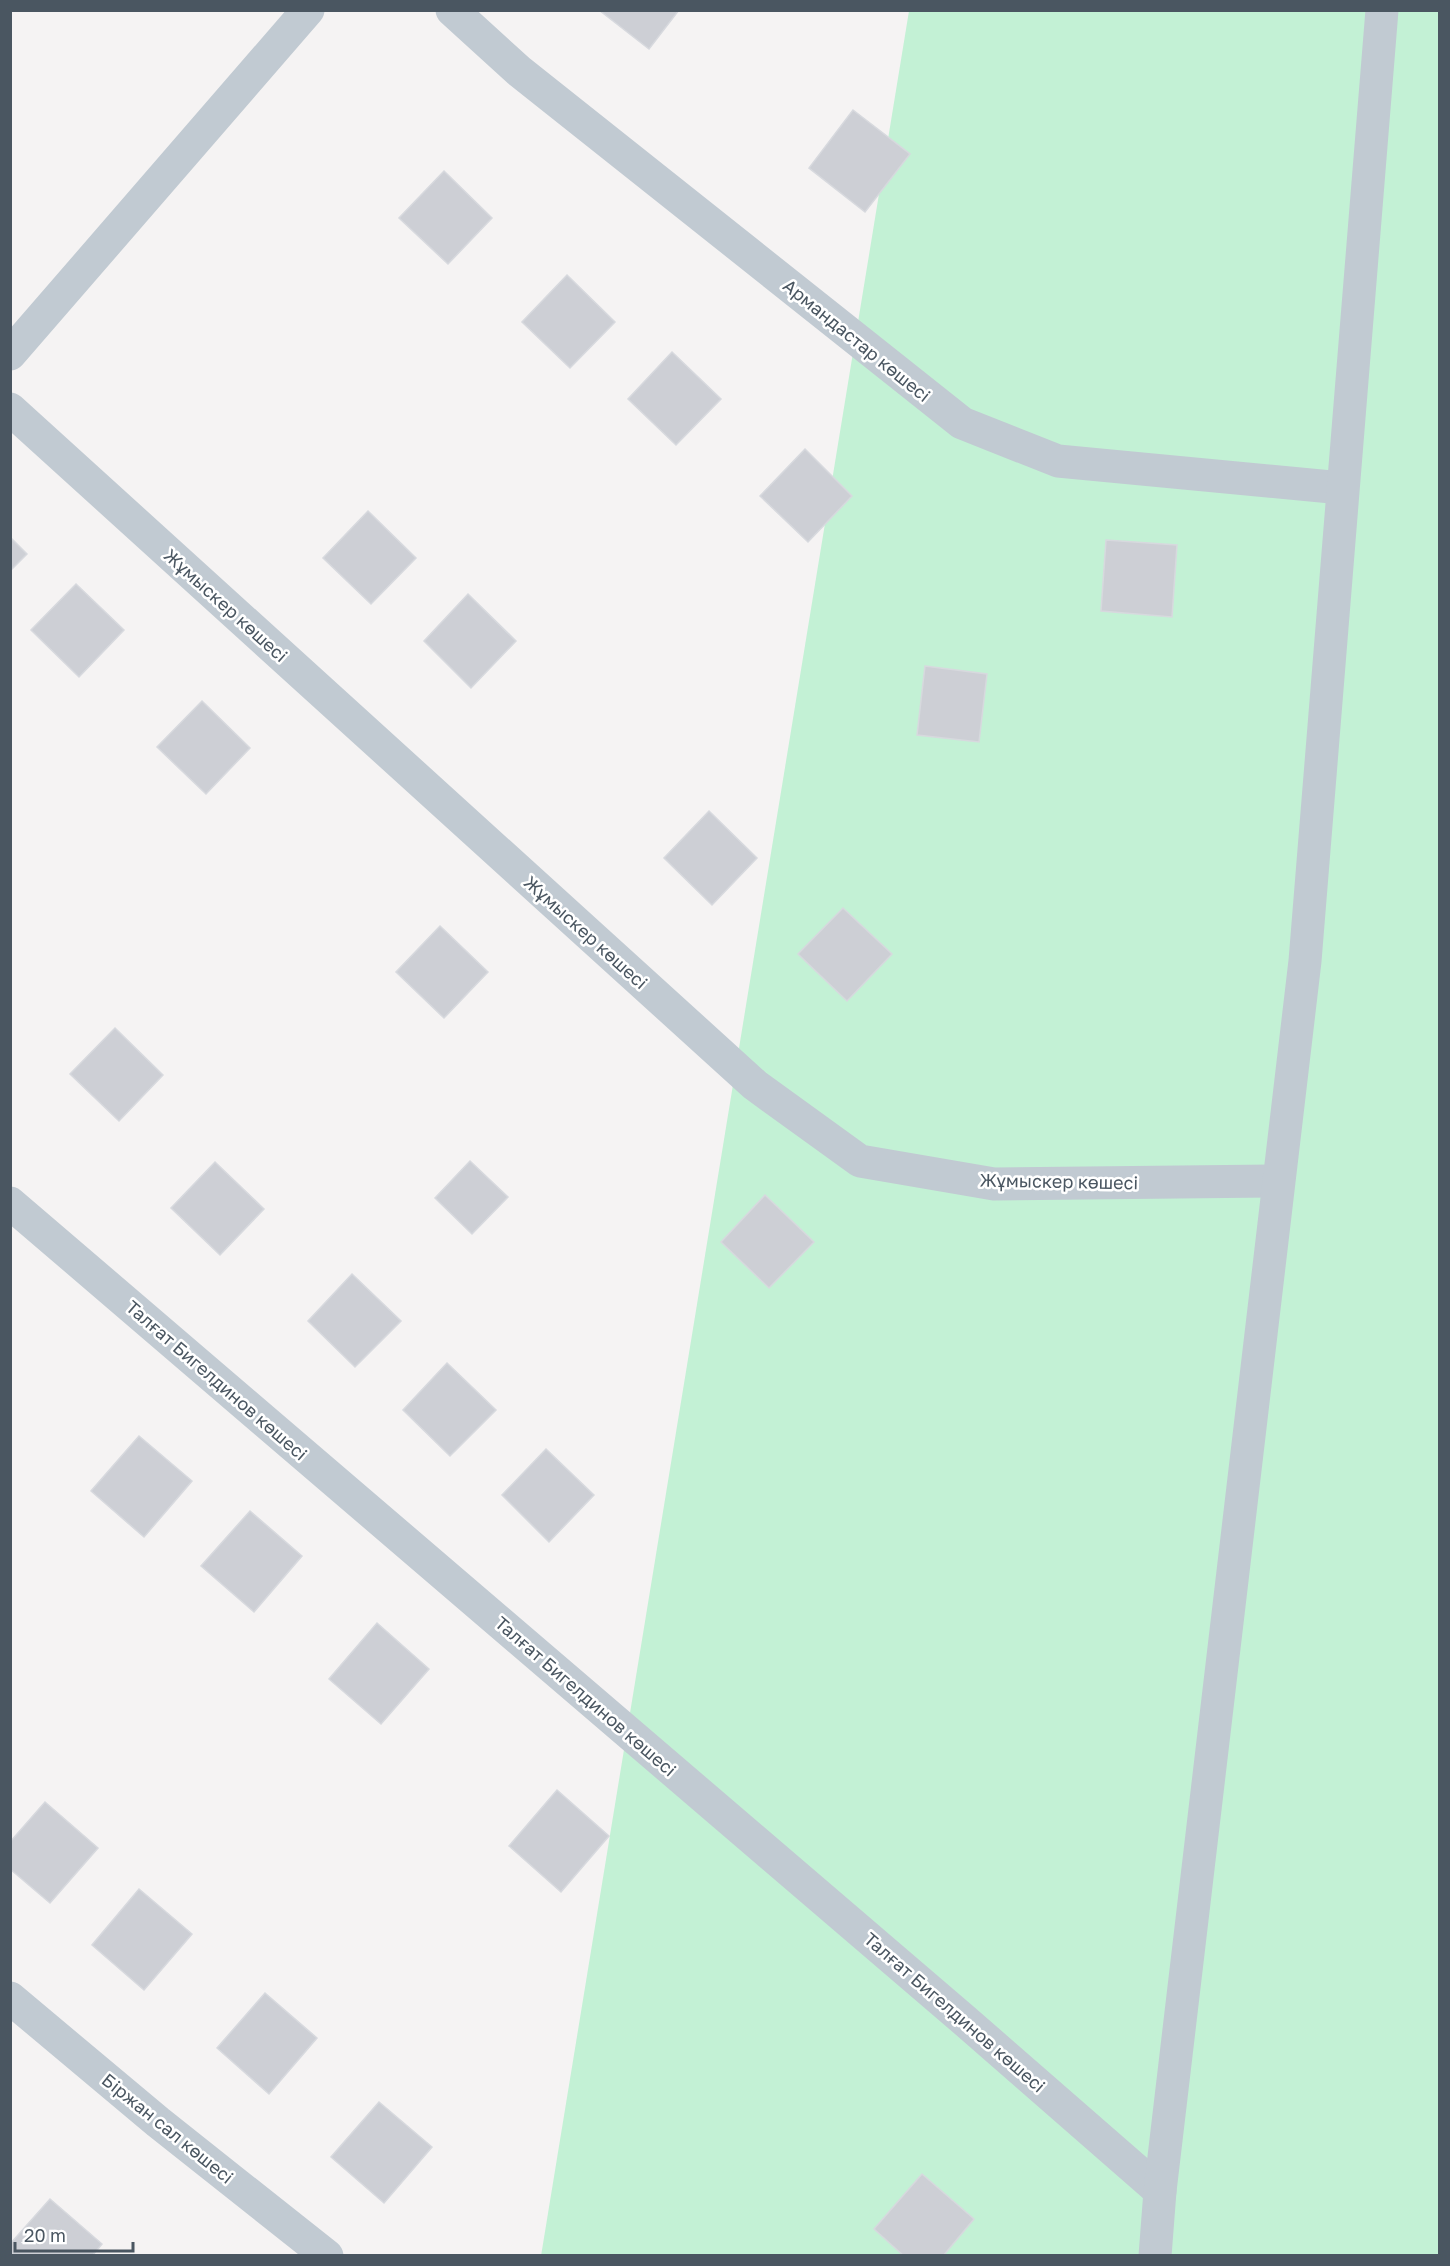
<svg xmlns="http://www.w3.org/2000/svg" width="1450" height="2266" font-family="'Golos Text',sans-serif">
	<rect width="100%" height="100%" fill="#f5f3f3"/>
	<polygon fill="#c3f1d5" points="909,11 1439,11 1439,2255 541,2256"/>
	<g fill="#cdcfd5" stroke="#d7d9de" stroke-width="1.5">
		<polygon points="599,10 679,10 649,49"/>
		<polygon points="853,110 910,154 865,212 809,168"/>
		<polygon points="444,171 492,218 448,264 399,218"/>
		<polygon points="567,275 615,322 570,368 522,322"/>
		<polygon points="672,352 721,399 676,445 628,399"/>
		<polygon points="805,449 852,496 808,542 760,496"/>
		<polygon points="368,511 416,558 371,604 323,558"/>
		<polygon points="10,537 27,554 10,571"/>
		<polygon points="1106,540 1177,545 1172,617 1101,611"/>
		<polygon points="76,584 124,630 79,677 31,630"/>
		<polygon points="468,594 516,641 471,688 424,641"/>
		<polygon points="925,666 987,674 979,742 917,735"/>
		<polygon points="202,701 250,748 206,794 157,747"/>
		<polygon points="709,811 757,858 712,905 664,858"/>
		<polygon points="843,908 892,954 847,1001 798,954"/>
		<polygon points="440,926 488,972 444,1018 396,972"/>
		<polygon points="115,1028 163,1075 119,1121 70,1074"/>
		<polygon points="470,1161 508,1197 472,1234 435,1198"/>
		<polygon points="215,1162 264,1209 220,1255 171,1208"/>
		<polygon points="765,1195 814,1242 769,1288 721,1242"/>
		<polygon points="352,1274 401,1321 355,1367 308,1321"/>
		<polygon points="447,1363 496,1410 450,1456 403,1410"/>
		<polygon points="139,1436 192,1481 144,1537 91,1491"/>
		<polygon points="546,1449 594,1495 549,1542 502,1495"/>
		<polygon points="250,1511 302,1556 254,1612 201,1566"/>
		<polygon points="377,1623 429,1669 381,1724 329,1679"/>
		<polygon points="557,1790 609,1836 561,1892 509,1846"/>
		<polygon points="45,1802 98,1848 50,1903 10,1869 10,1842"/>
		<polygon points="139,1889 192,1934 144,1990 92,1945"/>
		<polygon points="265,1993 317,2038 269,2094 217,2048"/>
		<polygon points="379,2102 432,2147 384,2203 331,2157"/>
		<polygon points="922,2174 974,2219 943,2256 904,2256 874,2229"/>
		<polygon points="50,2199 102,2244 92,2256 10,2256 10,2244"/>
	</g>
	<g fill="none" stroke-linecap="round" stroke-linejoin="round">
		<g stroke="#c1cad2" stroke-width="33">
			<polyline points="452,10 519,71 962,423 1058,461 1342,488"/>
			<polyline points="10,354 308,10"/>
			<polyline points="10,409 755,1085 860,1161 994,1184 1278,1181"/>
			<polyline points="10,1203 964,2020 1160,2191"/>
			<polyline points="10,1998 158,2122 327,2256"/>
		</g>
		<polyline stroke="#c1cad2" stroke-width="33" points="1155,2256 1160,2191 1305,961 1382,10"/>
	</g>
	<g text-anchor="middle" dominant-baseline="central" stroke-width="5" stroke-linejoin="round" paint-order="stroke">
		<g font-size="18" fill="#4a5661" stroke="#fff">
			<text transform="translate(857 340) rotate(39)">Армандастар көшесі</text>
			<text transform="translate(226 605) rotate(42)">Жұмыскер көшесі</text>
			<text transform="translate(586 932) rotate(42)">Жұмыскер көшесі</text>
			<text transform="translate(1059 1181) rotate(1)">Жұмыскер көшесі</text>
			<text transform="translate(217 1380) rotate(41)">Талғат Бигелдинов көшесі</text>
			<text transform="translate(586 1696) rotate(41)">Талғат Бигелдинов көшесі</text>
			<text transform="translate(955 2012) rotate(41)">Талғат Бигелдинов көшесі</text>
			<text transform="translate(168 2128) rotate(39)">Біржан сал көшесі</text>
		</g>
	</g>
	<rect width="1450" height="2266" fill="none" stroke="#4a5661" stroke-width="24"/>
	<path d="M15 2242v9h118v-9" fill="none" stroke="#4a5661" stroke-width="3"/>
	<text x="24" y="2242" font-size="18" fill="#4a5661" stroke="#ffffff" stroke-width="4.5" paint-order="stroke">20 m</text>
</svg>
